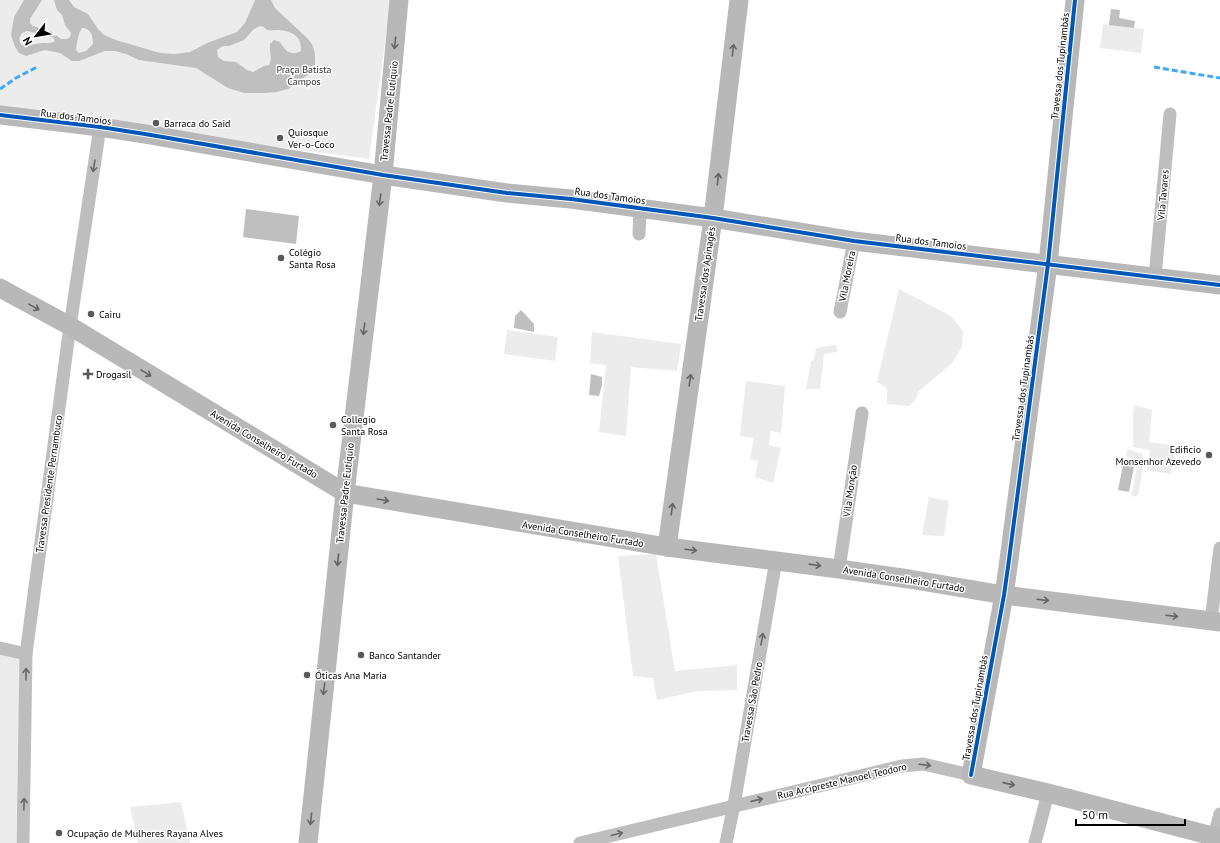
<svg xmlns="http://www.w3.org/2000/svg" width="1220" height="843" font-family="'PT Sans',sans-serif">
	<rect width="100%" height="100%" fill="#fff"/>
	<g fill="#ececec">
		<polygon points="0,0 391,0 369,159 100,124 0,113"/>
		<polygon points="1103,24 1144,29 1141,53 1100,48"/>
		<polygon points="899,289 951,316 963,331 962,347 952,363 919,391 915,400 909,406 887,404 887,388 877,382"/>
		<polygon points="507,330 558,337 555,361 504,354"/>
		<polygon points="592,332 681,344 677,371 631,367 626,436 599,432 606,365 590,363"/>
		<polygon points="836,345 837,352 824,354 820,389 806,389 811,362 814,359 816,348"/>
		<polygon points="746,381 785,386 781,433 771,431 769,445 781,448 773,483 755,477 758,461 750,459 754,438 740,436"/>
		<polygon points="1135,405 1152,410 1149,442 1175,446 1171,474 1147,470 1150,450 1133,447 1133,411"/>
		<polygon points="1127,449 1142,454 1144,462 1138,495 1133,497 1131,494 1134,485 1137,463 1133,458 1126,457"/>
		<polygon points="929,497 949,501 944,536 922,535"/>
		<polygon points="656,554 675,671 737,665 737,690 698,691 657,700 653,678 633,676 618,556"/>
		<polygon points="0,651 20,659 16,843 0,843"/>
		<polygon points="181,802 190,843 138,843 130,807"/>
	</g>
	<g fill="#bfbfbf" fill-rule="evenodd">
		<path d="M 24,0 L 42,0 L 30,19 L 30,23 L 33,26 L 52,32 L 61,39 L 67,39 L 70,37 L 71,33 L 65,25 L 62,15 L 57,10 L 54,0 L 69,0 L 74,7 L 88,14 L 98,29 L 104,35 L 116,40 L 160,53 L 174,54 L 190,52 L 207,43 L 237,32 L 245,23 L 255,0 L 271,0 L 275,8 L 306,37 L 312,44 L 315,53 L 315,65 L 308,75 L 288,89 L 277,92 L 264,93 L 244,93 L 228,88 L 196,68 L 139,60 L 126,54 L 115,51 L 105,51 L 79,61 L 72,61 L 60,53 L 45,50 L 26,56 L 19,53 L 15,47 L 11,35 L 14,17 ZM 260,26 C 264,26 265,29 268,30 C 271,31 276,30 278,30 C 292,31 302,36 301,51 C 290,57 285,50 280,42 L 274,40 L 270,44 C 269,52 273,58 269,65 L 264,66 L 253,72 L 247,70 L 236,62 L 224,61 L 218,57 L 217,50 L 223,46 L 229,46 L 244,40 L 254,29 ZM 82,28 C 91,28 93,36 93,44 L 86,51 L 79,53 L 76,50 C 77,44 78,33 82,28 ZM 27,31 L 53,37 L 55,41 C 50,44 48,43 43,43 C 35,43 30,47 22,45 C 18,40 19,38 22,33 Z"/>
		<polygon points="1111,9 1120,10 1119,18 1135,21 1134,28 1109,25"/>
		<polygon points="246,209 299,216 296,244 243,237"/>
		<polygon points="521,310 534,324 534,332 514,328 515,316"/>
		<polygon points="591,374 602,377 602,385 599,396 589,395"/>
		<polygon points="1123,465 1134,467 1129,492 1118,490"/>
	</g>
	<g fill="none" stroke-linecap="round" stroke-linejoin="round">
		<g stroke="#bebebe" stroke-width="13">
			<polyline points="639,234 640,208"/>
			<polyline points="1155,277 1170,114"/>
			<polyline points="840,312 854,241"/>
			<polyline points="839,569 862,413"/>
			<polyline points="1211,621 1220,548"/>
			<polyline points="0,648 26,654"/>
			<polyline points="1214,836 1220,814"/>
			<polyline points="23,843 26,654 70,326 100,127"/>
			<polyline points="580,843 902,766 923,764 971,775"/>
			<polyline points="726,843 734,805 776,560"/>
			<polyline points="1035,843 1048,793"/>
		</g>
		<g stroke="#b8b8b8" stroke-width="19">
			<polyline points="1075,0 1048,264 1008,567 1004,595 971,775 1048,793 1220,838"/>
			<polyline points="0,115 100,127 145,134 383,175 507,193 571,199 713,218 854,241 1220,285"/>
			<polyline points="0,288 70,326 345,493 667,547 839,569 909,579 1004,595 1220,622"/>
			<polyline points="667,547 713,218 739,0"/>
			<polyline points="308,843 345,493 383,175 399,0"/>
		</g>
		<g stroke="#3fa9f5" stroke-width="3" stroke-dasharray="6 3" stroke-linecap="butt">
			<polyline points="1154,67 1220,78"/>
			<polyline points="0,89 16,78 37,67"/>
		</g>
		<defs>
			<g id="cycleway">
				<polyline points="0,115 100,127 145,134 383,175 507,193 571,199 713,218 854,241 1220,285"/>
				<polyline points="971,775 1004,595 1008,567 1048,264 1075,0"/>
			</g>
		</defs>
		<use href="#cycleway" stroke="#fff" stroke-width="6"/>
		<use href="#cycleway" stroke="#0057b8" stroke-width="4"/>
	</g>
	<defs><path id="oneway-shaft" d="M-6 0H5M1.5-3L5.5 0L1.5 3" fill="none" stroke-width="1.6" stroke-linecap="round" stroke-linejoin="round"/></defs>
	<g stroke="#656565">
		<use href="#oneway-shaft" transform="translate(395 43) rotate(96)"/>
		<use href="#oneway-shaft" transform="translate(733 50) rotate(-83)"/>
		<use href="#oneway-shaft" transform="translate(718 179) rotate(-83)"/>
		<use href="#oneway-shaft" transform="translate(380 200) rotate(97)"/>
		<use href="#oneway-shaft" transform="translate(34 307) rotate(29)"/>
		<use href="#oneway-shaft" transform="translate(364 329) rotate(97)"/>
		<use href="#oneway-shaft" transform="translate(146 373) rotate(31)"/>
		<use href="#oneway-shaft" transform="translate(690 380) rotate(-82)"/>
		<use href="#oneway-shaft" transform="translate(383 500) rotate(10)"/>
		<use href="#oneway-shaft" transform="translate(672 509) rotate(-82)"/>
		<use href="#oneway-shaft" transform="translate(691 550) rotate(7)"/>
		<use href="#oneway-shaft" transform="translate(338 560) rotate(96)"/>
		<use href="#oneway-shaft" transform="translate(815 565) rotate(8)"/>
		<use href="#oneway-shaft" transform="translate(1043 600) rotate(7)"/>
		<use href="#oneway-shaft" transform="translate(1172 616) rotate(7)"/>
		<use href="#oneway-shaft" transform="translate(324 689) rotate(96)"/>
		<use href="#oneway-shaft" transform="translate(1009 784) rotate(13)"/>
		<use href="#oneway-shaft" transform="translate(311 819) rotate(96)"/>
	</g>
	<g stroke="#686868">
		<use href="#oneway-shaft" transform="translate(94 166) rotate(99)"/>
		<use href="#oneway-shaft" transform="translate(762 639) rotate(-80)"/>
		<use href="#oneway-shaft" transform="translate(26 674) rotate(-89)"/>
		<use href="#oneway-shaft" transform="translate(925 765) rotate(7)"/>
		<use href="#oneway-shaft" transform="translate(757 800) rotate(-13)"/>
		<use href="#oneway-shaft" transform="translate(24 804) rotate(-89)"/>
		<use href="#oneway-shaft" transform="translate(617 834) rotate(-14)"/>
	</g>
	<g fill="#595959" stroke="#fff" stroke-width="1.5">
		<circle cx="156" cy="123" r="4"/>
		<circle cx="280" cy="138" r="4"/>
		<circle cx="281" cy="258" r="4"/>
		<circle cx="91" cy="314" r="4"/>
		<path d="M86 368h4v4h4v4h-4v4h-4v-4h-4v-4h4z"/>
		<circle cx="333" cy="425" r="4"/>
		<circle cx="1209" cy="455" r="4"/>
		<circle cx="361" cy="655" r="4"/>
		<circle cx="307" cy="675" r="4"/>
		<circle cx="59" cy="833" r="4"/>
	</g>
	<g text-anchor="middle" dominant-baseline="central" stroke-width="3" stroke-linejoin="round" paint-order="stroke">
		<g font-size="10" fill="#000" stroke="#fff">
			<text transform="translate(1060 66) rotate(-84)">Travessa dos Tupinambás</text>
			<text transform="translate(389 111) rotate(-84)">Travessa Padre Eutíquio</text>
			<text transform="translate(76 117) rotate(7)">Rua dos Tamoios</text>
			<text transform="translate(1163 195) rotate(-85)">Vila Tavares</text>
			<text transform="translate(610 196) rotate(8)">Rua dos Tamoios</text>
			<text transform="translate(931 242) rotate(7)">Rua dos Tamoios</text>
			<text transform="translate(705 274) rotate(-82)">Travessa dos Apinagés</text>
			<text transform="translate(847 276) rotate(-79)">Vila Moreira</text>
			<text transform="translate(1023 388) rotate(-82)">Travessa dos Tupinambás</text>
			<text transform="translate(264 444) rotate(31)">Avenida Conselheiro Furtado</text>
			<text transform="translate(49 484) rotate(-82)">Travessa Presidente Pernambuco</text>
			<text transform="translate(850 491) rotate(-82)">Vila Monção</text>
			<text transform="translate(345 493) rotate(-84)">Travessa Padre Eutíquio</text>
			<text transform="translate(583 534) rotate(9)">Avenida Conselheiro Furtado</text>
			<text transform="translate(904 579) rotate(9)">Avenida Conselheiro Furtado</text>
			<text transform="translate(752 702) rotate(-80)">Travessa São Pedro</text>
			<text transform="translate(975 708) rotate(-80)">Travessa dos Tupinambás</text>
			<text transform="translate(842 781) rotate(-13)">Rua Arcipreste Manoel Teodoro</text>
		</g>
		<g font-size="10" fill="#333" stroke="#fff">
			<text x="304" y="69">Praça Batista<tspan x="304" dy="12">Campos</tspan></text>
		</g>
		<g font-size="10" fill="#000" stroke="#fff" text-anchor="start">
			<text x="164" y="123">Barraca do Said</text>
			<text x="288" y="132">Quiosque<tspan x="288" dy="12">Ver-o-Coco</tspan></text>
			<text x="289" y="252">Colégio<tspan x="289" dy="12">Santa Rosa</tspan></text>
			<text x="99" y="314">Cairu</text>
			<text x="96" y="374">Drogasil</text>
			<text x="341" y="419">Collegio<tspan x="341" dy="12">Santa Rosa</tspan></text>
			<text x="1201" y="449" text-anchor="end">Edificio<tspan x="1201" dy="12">Monsenhor Azevedo</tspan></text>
			<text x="369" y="655">Banco Santander</text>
			<text x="315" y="675">Óticas Ana Maria</text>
			<text x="67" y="833">Ocupação de Mulheres Rayana Alves</text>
		</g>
	</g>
	<g transform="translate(36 36) rotate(239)" stroke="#ffffff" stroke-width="3" paint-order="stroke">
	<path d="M0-3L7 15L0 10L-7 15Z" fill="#000000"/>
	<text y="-6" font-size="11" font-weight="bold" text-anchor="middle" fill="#000000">N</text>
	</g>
	<path d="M1076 819v6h109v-6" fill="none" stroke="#000000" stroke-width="2"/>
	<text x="1082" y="819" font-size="12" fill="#000000" stroke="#ffffff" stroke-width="3" paint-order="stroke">50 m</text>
</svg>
